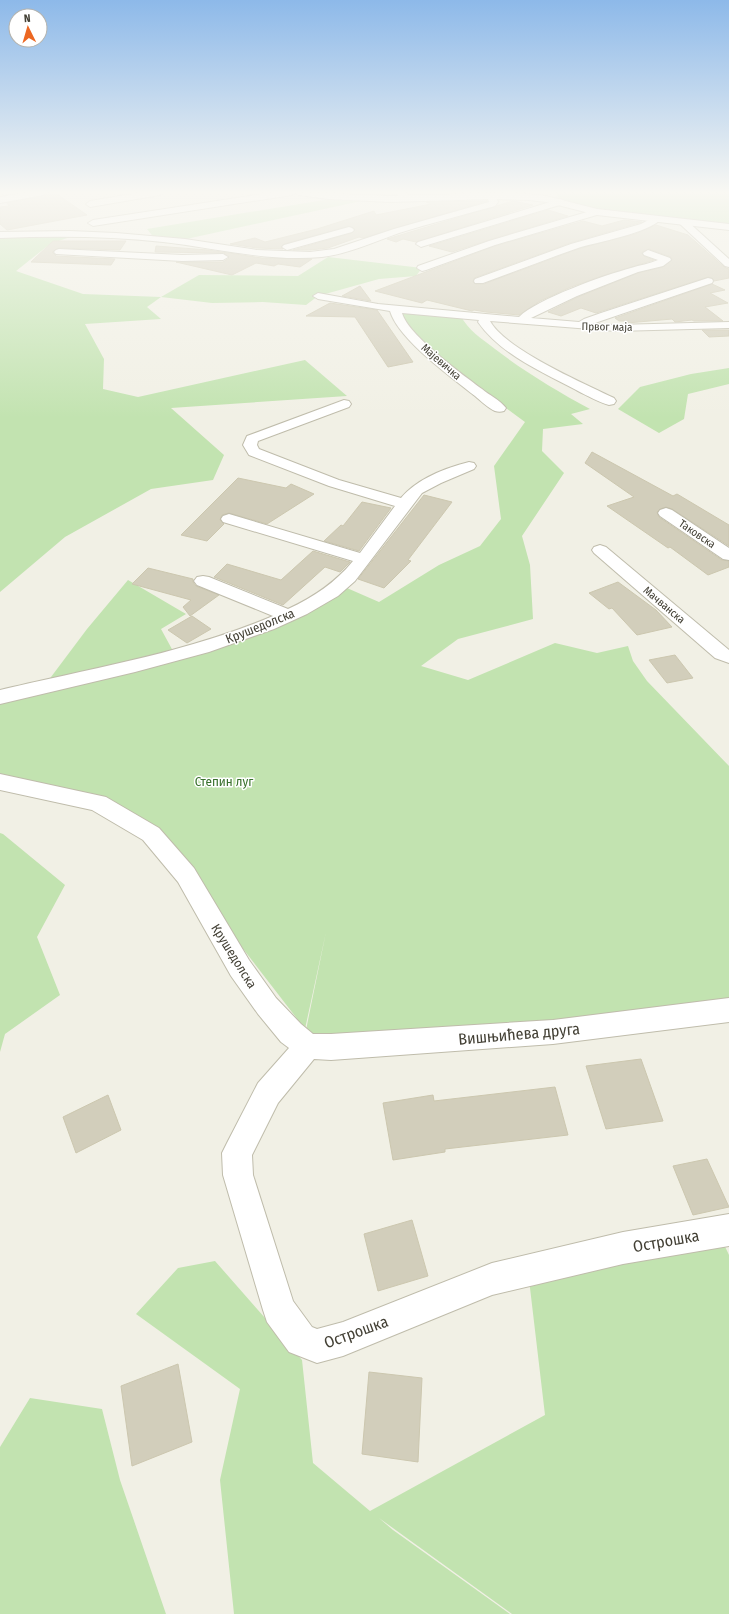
<svg xmlns="http://www.w3.org/2000/svg" width="729" height="1614" font-family="'Fira Sans Condensed',sans-serif">
	<rect width="100%" height="100%" fill="#f1f0e5"/>
	<g fill="#c2e3b0">
		<polygon points="556,192 729,192 729,226 596,210 559,199"/>
		<polygon points="342,197 375,198 177,241 155,239 147,229"/>
		<polygon points="67,233 70,237 50,244 16,271 83,294 161,297 199,275 298,276 328,257 422,268 416,276 379,279 318,296 306,305 263,302 212,303 161,297 147,307 161,319 85,324 104,359 103,389 138,397 305,360 347,396 171,408 224,455 213,480 151,489 65,537 0,592 0,235"/>
		<path d="M 395,309 L 460,315 C 469,331 481,338 495,349 C 525,372 557,391 590,409 L 571,414 L 583,424 L 543,429 L 542,451 L 564,473 L 522,536 L 530,565 L 533,619 L 458,639 L 421,666 L 468,680 L 555,643 L 597,653 L 628,646 L 633,661 L 647,681 L 729,766 L 729,1010 L 331,1047 L 306,1030 L 326,932 L 305,1029 L 186,875 L 98,803 L 0,782 L 0,697 L 45,685 L 87,629 L 128,580 L 186,614 L 161,629 L 173,651 L 252,632 L 340,585 L 379,602 L 439,565 L 480,546 L 501,519 L 494,466 L 525,422 L 423,347 Z"/>
		<polygon points="729,368 729,384 688,394 684,419 659,433 618,409 640,387 691,374"/>
		<polygon points="0,833 3,834 65,885 37,937 60,995 5,1034 0,1052"/>
		<polygon points="718,1232 729,1255 729,1614 512,1614 379,1518 393,1530 510,1614 234,1614 220,1480 240,1389 136,1314 178,1268 215,1261 302,1360 313,1463 370,1511 545,1415 528,1271"/>
		<polygon points="30,1398 102,1409 120,1480 166,1614 0,1614 0,1447"/>
	</g>
	<g fill="#d2cebb" stroke="#ccc7af">
		<polygon points="48,192 54,192 87,215 7,230 0,224 0,207 9,206 7,203 43,196"/>
		<polygon points="487,201 363,238 359,237 328,248 310,250 293,250 352,233 355,229 349,226 284,244 281,247 283,249 257,248 230,244 255,238 265,242 317,229 374,211 376,215 431,204 426,202"/>
		<polygon points="513,201 533,205 416,242 403,239 396,242 387,239"/>
		<polygon points="548,210 568,216 489,240 452,252 429,246"/>
		<polygon points="624,220 642,222 570,243 474,278 473,282 475,284 484,284 578,249 635,234 656,225 688,235 724,267 729,269 729,278 714,281 712,278 708,277 596,313 581,308 561,316 548,312 578,297 638,273 663,267 672,260 671,257 649,249 642,252 642,254 644,256 654,260 605,275 571,287 540,301 519,315 486,312 474,310 472,311 427,300 422,303 375,291 495,246 583,221 602,226"/>
		<polygon points="53,241 126,241 120,250 59,248 52,252 56,256 115,259 111,265 31,262"/>
		<polygon points="156,246 208,250 262,258 312,259 300,267 278,264 274,266 256,263 232,275 176,262 223,262 229,258 224,253 155,252"/>
		<polygon points="712,284 725,290 710,293 728,303 705,307 723,321 694,321 692,320 675,322 672,319 627,323 624,321 619,321 615,318"/>
		<polygon points="360,286 371,301 342,296"/>
		<polygon points="330,303 377,310 413,362 388,367 355,317 306,316"/>
		<polygon points="702,330 729,330 729,336 709,337"/>
		<polygon points="592,452 673,496 677,494 729,525 729,546 672,509 666,507 660,509 657,512 659,517 722,560 729,561 729,567 708,575 670,547 668,548 607,506 634,497 585,463"/>
		<polygon points="238,478 286,488 291,484 314,494 267,524 229,513 222,515 220,520 224,524 207,541 181,535"/>
		<polygon points="424,495 452,502 408,560 411,561 384,588 358,579"/>
		<polygon points="362,502 391,508 359,551 324,541 341,525 343,526"/>
		<polygon points="313,551 350,562 340,572 325,567 283,605 214,577 227,564 281,580"/>
		<polygon points="148,568 193,579 193,582 196,586 219,595 190,616 183,607 191,600 132,584"/>
		<polygon points="618,582 656,610 672,627 637,635 612,608 609,609 589,593"/>
		<polygon points="192,616 211,629 187,643 168,630"/>
		<polygon points="675,655 693,678 667,683 649,660"/>
		<polygon points="641,1059 663,1121 606,1129 586,1066"/>
		<polygon points="555,1087 568,1135 445,1149 445,1152 393,1160 383,1103 433,1095 434,1101"/>
		<polygon points="108,1095 121,1130 76,1153 63,1117"/>
		<polygon points="707,1159 729,1207 693,1215 673,1166"/>
		<polygon points="412,1220 428,1276 378,1291 364,1234"/>
		<polygon points="178,1364 192,1442 132,1466 121,1386"/>
		<polygon points="369,1372 422,1378 418,1462 362,1454"/>
	</g>
	<g fill="none" stroke-linecap="round" stroke-linejoin="round">
		<defs>
			<g id="minor">
				<polygon points="29,192 47,192 43,195 0,203 0,197"/>
				<polygon points="144,192 164,192 160,195 90,207 86,204 90,201"/>
				<polygon points="275,192 296,192 292,195 93,226 88,223 93,220"/>
				<polygon points="393,192 404,192 414,199 413,201 407,201"/>
				<path d="M 491,193 L 494,194 L 498,202 L 495,206 C 463,215 431,223 399,233 C 374,242 348,254 322,257 C 268,262 216,248 163,242 C 109,236 54,236 0,238 L 0,232 L 70,231 L 116,233 L 185,239 L 257,250 L 310,252 L 334,249 L 394,229 L 489,202 L 487,196 Z"/>
				<polygon points="560,199 563,200 564,202 563,204 424,246 421,247 416,244 418,242"/>
				<polygon points="597,209 600,210 602,212 600,214 495,245 426,270 422,271 417,268 418,266 489,241"/>
				<path d="M 656,216 L 659,217 L 661,219 C 649,233 597,242 578,248 C 546,259 514,272 483,283 L 475,283 L 474,281 L 475,279 L 571,244 L 641,224 Z"/>
				<polygon points="683,219 686,220 729,259 729,267 725,266 680,224 678,222"/>
				<polygon points="349,227 352,228 354,230 352,232 287,250 282,247 284,245"/>
				<polygon points="59,249 182,255 223,254 228,257 223,260 182,261 56,254 54,252 56,250"/>
				<path d="M 648,250 L 670,258 L 671,260 L 663,266 L 638,272 L 577,296 L 531,318 L 579,322 L 584,319 L 601,313 L 708,278 L 712,279 L 713,281 L 712,283 L 592,324 L 616,325 L 729,322 L 729,328 L 616,331 L 490,321 C 505,349 583,383 614,398 L 616,401 L 614,404 L 609,405 C 598,402 588,396 578,391 C 544,373 501,355 478,322 L 479,320 L 402,313 C 408,335 462,374 482,389 C 489,395 500,400 506,408 L 504,411 C 501,412 498,412 495,411 C 488,408 481,401 475,396 C 452,378 398,339 390,311 L 318,299 L 313,296 L 318,293 L 378,304 L 519,317 C 537,299 605,275 631,268 C 640,265 649,264 658,260 L 644,255 L 643,253 Z"/>
				<path d="M 344,400 L 349,401 L 351,404 L 349,407 L 258,441 L 257,445 L 259,449 L 339,480 L 401,498 C 417,479 445,468 469,462 L 474,463 L 476,466 L 474,469 L 441,483 L 422,493 L 355,581 L 338,596 L 307,614 L 274,629 L 209,652 L 135,672 L 0,704 L 0,690 C 92,668 186,653 273,616 L 197,585 L 194,581 L 197,577 L 203,576 L 209,577 L 288,609 C 314,597 335,583 353,561 L 223,522 L 221,519 L 223,516 L 229,514 L 360,553 L 395,506 L 329,486 L 249,455 L 243,445 L 247,436 Z"/>
				<polygon points="666,508 672,510 729,548 729,560 723,559 660,516 658,513 660,510"/>
				<polygon points="600,545 606,547 729,650 729,663 715,658 594,553 592,550 594,547"/>
				<polygon points="0,774 106,797 159,828 194,868 249,960 276,998 301,1024 313,1034 331,1034 553,1020 729,998 729,1022 553,1044 331,1060 314,1059 278,1103 252,1155 253,1175 293,1301 312,1327 317,1329 343,1322 492,1263 623,1232 729,1214 729,1246 623,1264 492,1295 343,1356 317,1363 289,1352 267,1322 263,1310 223,1175 222,1153 227,1143 258,1083 289,1048 281,1042 258,1014 231,976 178,882 143,840 92,810 0,790"/>
			</g>
			<polygon id="tertiary" points="295,192 390,196 491,193 529,194 546,196 597,209 729,224 729,230 597,215 546,202 529,200 491,199 390,202 328,199 299,195"/>
		</defs>
		<use href="#minor" stroke="#bfbcab" stroke-width="2"/>
		<use href="#tertiary" stroke="#bfbcab" stroke-width="2"/>
		<use href="#minor" fill="#fff" fill-rule="evenodd"/>
		<use href="#tertiary" fill="#fff" fill-rule="evenodd"/>
	</g>
	<linearGradient id="sky" x2="0" y2="1"><stop stop-color="#8db9e9"/><stop offset="0.46" stop-color="#f9f8f3"/><stop offset="1" stop-color="#f9f8f3" stop-opacity="0"/></linearGradient>
	<rect width="729" height="418" fill="url(#sky)"/>
	<g text-anchor="middle" dominant-baseline="central" stroke-width="3" stroke-linejoin="round" paint-order="stroke">
		<g font-size="11" fill="#434035" stroke="#fff">
			<text transform="translate(607 327) rotate(1)">Првог маја</text>
			<text transform="translate(441 362) rotate(41)">Мајевичка</text>
			<text transform="translate(697 534) rotate(34)">Таковска</text>
			<text transform="translate(664 605) rotate(40)">Мачванска</text>
		</g>
		<g font-size="13" fill="#434035" stroke="#fff">
			<text transform="translate(260 626) rotate(-22)">Крушедолска</text>
			<text transform="translate(234 956) rotate(58)">Крушедолска</text>
		</g>
		<g font-size="13" fill="#39712d" stroke="#fff">
			<text x="224" y="781">Степин луг</text>
		</g>
		<g font-size="16" fill="#434035" stroke="#fff">
			<text transform="translate(519 1034) rotate(-5)">Вишњићева друга</text>
			<text transform="translate(666 1241) rotate(-10)">Острошка</text>
			<text transform="translate(356 1332) rotate(-20)">Острошка</text>
		</g>
	</g>
	<g transform="translate(28 28) rotate(355)"><circle r="19" fill="#ffffff" stroke="#b4b3ae"/>
	<path d="M0-3L7 15L0 10L-7 15Z" fill="#ec6722"/>
	<text y="-6" font-size="11" font-weight="bold" text-anchor="middle" fill="#434035">N</text>
	</g>
</svg>
